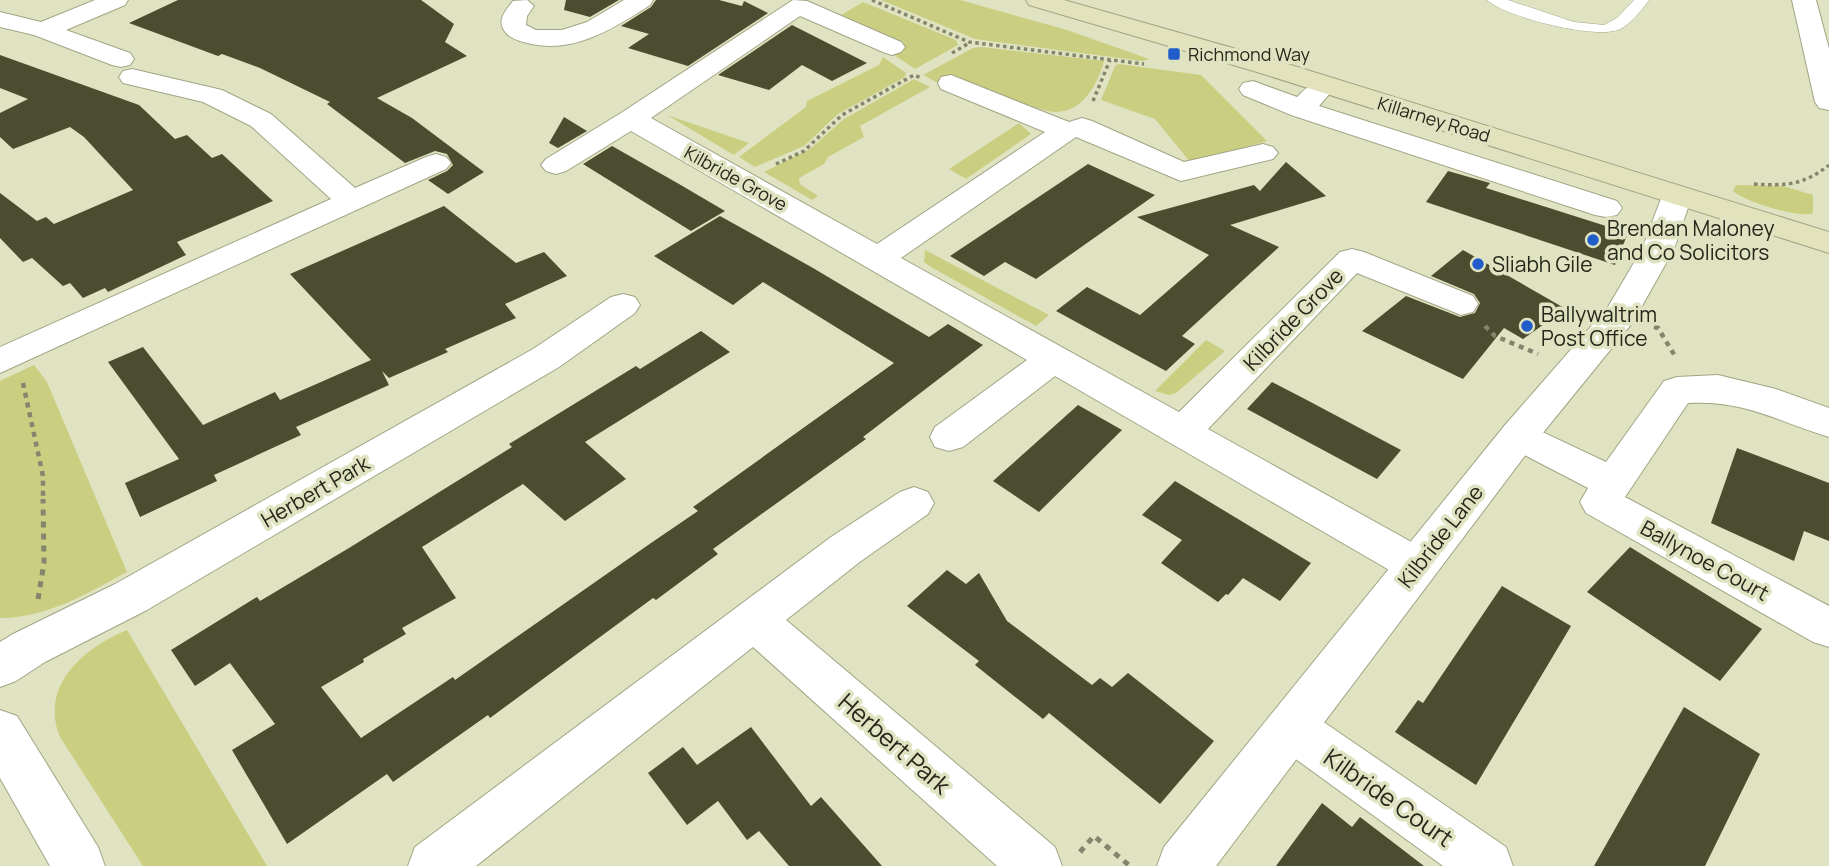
<svg xmlns="http://www.w3.org/2000/svg" width="1829" height="866" font-family="Manrope,sans-serif">
	<rect width="100%" height="100%" fill="#e0e3c1"/>
	<g fill="#cace81">
		<polygon points="881,0 960,0 1067,30 1149,59 1142,61 975,39"/>
		<polygon points="863,2 956,40 958,45 915,69 891,53 904,43 841,15"/>
		<path d="M 982,47 L 1104,61 C 1096,92 1074,123 1038,108 L 1033,111 L 955,76 L 940,84 L 923,75 L 973,48 Z"/>
		<polygon points="883,57 906,73 905,77 838,114 804,146 755,167 739,157 806,107 807,101 879,65"/>
		<polygon points="1119,64 1201,75 1267,141 1191,163 1155,119 1101,100 1115,66"/>
		<polygon points="914,79 930,87 860,126 864,137 828,157 824,164 799,178 800,184 818,196 812,200 764,172 810,149 844,119"/>
		<polygon points="667,115 749,143 734,155"/>
		<polygon points="1019,123 1031,134 966,179 949,169"/>
		<path d="M 1736,185 L 1783,186 L 1813,195 L 1813,213 C 1800,219 1743,201 1733,191 Z"/>
		<polygon points="925,250 1049,315 1036,326 931,267 924,262"/>
		<polygon points="1206,340 1225,351 1176,393 1169,395 1155,391"/>
		<path d="M 34,365 L 47,382 L 127,572 C 88,593 47,618 0,618 L 0,381 Z"/>
		<path d="M 127,630 L 267,866 L 143,866 L 60,737 C 39,686 83,648 127,630 Z"/>
	</g>
	<g fill="#4b4c30">
		<polygon points="178,0 421,0 454,24 445,42 467,56 377,98 412,118 484,172 448,194 428,180 447,171 453,165 447,154 435,151 405,163 327,104 330,102 260,68 222,54 218,56 129,23"/>
		<polygon points="566,0 619,0 590,17 564,10"/>
		<polygon points="656,0 719,0 742,6 744,1 768,13 688,66 628,48 649,34 621,26 651,7"/>
		<polygon points="792,25 867,63 832,81 802,65 769,90 718,75"/>
		<polygon points="0,55 139,105 175,139 187,135 212,158 222,154 273,201 177,242 186,255 108,292 105,288 83,298 70,283 63,286 32,258 23,262 0,238 0,193 37,221 46,217 54,224 133,190 84,137 70,127 13,149 0,137 0,113 28,99 0,88"/>
		<polygon points="564,117 587,131 558,148 549,143"/>
		<polygon points="612,146 679,184 725,211 691,231 583,164"/>
		<polygon points="1286,162 1326,196 1230,225 1279,247 1182,336 1195,344 1166,371 1056,311 1087,287 1140,315 1209,255 1137,217 1254,185 1260,191"/>
		<polygon points="1088,164 1155,195 1036,279 1005,262 984,276 950,256"/>
		<polygon points="1448,171 1490,183 1486,188 1628,233 1615,265 1426,202"/>
		<polygon points="444,206 516,263 544,252 567,276 505,304 516,318 445,349 448,352 389,378 382,371 389,385 296,427 301,435 214,475 217,481 140,517 125,483 179,459 108,362 143,347 203,425 275,392 280,400 371,360 290,274"/>
		<polygon points="720,216 813,268 929,337 948,324 983,345 863,437 866,439 713,549 718,554 656,600 653,598 490,718 488,715 393,782 387,774 287,844 232,750 275,724 230,663 195,686 171,650 257,597 260,601 349,548 512,447 509,444 636,366 640,369 701,331 730,352 585,442 626,479 565,521 523,484 422,547 456,598 402,628 406,634 363,659 364,662 321,687 361,738 453,677 455,680 651,543 698,511 693,507 894,363 763,282 733,305 654,256"/>
		<polygon points="1463,250 1566,309 1523,339 1504,328 1463,379 1362,331 1406,296 1460,317 1475,313 1480,303 1474,294 1431,276"/>
		<polygon points="1272,382 1303,398 1401,450 1377,479 1247,409"/>
		<polygon points="1078,405 1122,430 1039,512 993,481"/>
		<polygon points="1737,448 1829,483 1829,541 1804,531 1794,561 1711,523"/>
		<polygon points="1175,481 1311,563 1280,601 1243,578 1228,595 1226,594 1218,602 1161,563 1182,540 1142,515"/>
		<polygon points="1630,547 1762,629 1720,681 1587,592"/>
		<polygon points="947,570 966,584 979,573 1007,621 1092,685 1100,678 1112,687 1128,673 1214,741 1160,804 1049,713 1043,719 975,665 979,661 907,606"/>
		<polygon points="1502,586 1571,626 1476,785 1395,732 1418,700 1423,703"/>
		<polygon points="1684,707 1760,754 1705,866 1594,866"/>
		<polygon points="751,727 811,806 821,797 882,866 789,866 759,831 747,840 718,801 687,825 648,773 683,747 697,765"/>
		<polygon points="1322,803 1352,827 1360,817 1424,866 1276,866"/>
	</g>
	<g fill="none" stroke-linecap="round" stroke-linejoin="round">
		<defs>
			<path id="service" d="M 1487,0 L 1508,0 L 1574,22 L 1604,25 L 1617,18 L 1634,0 L 1649,0 C 1641,11 1630,25 1618,30 C 1594,39 1505,17 1487,0 Z"/>
			<g id="minor">
				<polygon points="95,0 128,0 125,5 66,30 130,53 134,59 130,65 121,67 112,65 34,35 0,27 0,12 41,22"/>
				<path d="M 527,0 L 534,6 L 527,16 L 526,25 L 536,30 L 562,30 L 587,22 L 624,0 L 653,0 L 650,5 C 613,29 572,55 527,43 C 520,41 512,39 507,34 C 495,22 505,11 513,1 Z"/>
				<polygon points="793,0 807,1 901,42 905,47 901,52 892,55 883,52 800,16 651,118 877,244 1045,132 941,89 938,83 941,77 951,75 1069,122 1082,118 1092,121 1184,162 1263,144 1273,147 1278,153 1273,159 1181,181 1076,137 901,258 1179,412 1340,252 1352,249 1364,252 1473,296 1478,304 1473,312 1461,315 1357,273 1208,429 1433,554 1439,566 1433,578 1418,583 1403,578 1055,376 963,447 949,451 935,447 930,437 935,427 1027,360 631,131 566,171 556,174 546,171 541,165 546,159 621,113"/>
				<polygon points="132,69 222,90 271,114 355,188 426,157 436,154 446,157 451,163 446,169 0,373 0,347 331,199 251,126 203,102 123,83 119,77 123,71"/>
				<path d="M 1253,81 L 1297,97 C 1307,87 1312,81 1328,85 L 1332,91 L 1319,106 L 1617,201 L 1622,208 L 1617,215 L 1606,217 L 1595,215 L 1291,115 L 1243,95 L 1239,89 L 1243,83 Z"/>
				<polygon points="623,294 635,297 640,305 635,313 559,367 147,610 45,662 16,681 0,687 0,642 13,634 115,584 533,349 611,297"/>
				<path d="M 1718,375 L 1776,389 L 1829,408 L 1829,437 C 1776,421 1746,400 1688,403 L 1625,497 L 1829,606 L 1829,647 L 1813,642 L 1586,513 L 1580,502 L 1588,488 L 1505,445 L 1500,435 L 1505,425 L 1519,421 L 1606,462 L 1664,381 L 1677,377 Z"/>
				<polygon points="914,487 928,492 934,503 928,514 861,561 786,620 1055,847 1062,866 997,866 753,647 476,866 408,866 415,847 831,537 900,492"/>
				<polygon points="1292,706 1309,712 1506,847 1513,866 1443,866 1275,744 1268,728 1275,712"/>
				<polygon points="0,710 17,716 98,847 105,866 50,866 0,778"/>
			</g>
			<g id="tertiary">
				<polygon points="1792,0 1816,0 1829,49 1829,110 1819,108 1815,102"/>
				<polygon points="1677,187 1688,189 1692,196 1674,249 1633,322 1533,445 1216,866 1157,866 1164,847 1505,425 1608,307 1642,249 1662,196 1666,189"/>
			</g>
			<polygon id="secondary" points="1026,0 1064,0 1275,60 1829,232 1829,253 1257,72 1029,5"/>
		</defs>
		<use href="#service" stroke="#a2a484" stroke-width="1"/>
		<use href="#minor" stroke="#a2a484" stroke-width="2"/>
		<use href="#tertiary" stroke="#a2a484" stroke-width="2"/>
		<use href="#secondary" stroke="#a2a484" stroke-width="2"/>
		<g stroke="#83856d" stroke-width="3.5" stroke-dasharray="3.5 3.5" stroke-linecap="butt">
			<polyline points="872,0 969,42 1144,64"/>
			<polyline points="952,53 969,43"/>
			<polyline points="1093,101 1110,60"/>
			<polyline points="776,164 804,151 842,115 914,75 921,78"/>
			<path d="M 1754,184 C 1786,186 1804,185 1829,165"/>
		</g>
		<g stroke="#83856d" stroke-width="4.5" stroke-dasharray="5 5" stroke-linecap="butt">
			<polyline points="1485,326 1495,336 1538,354"/>
			<polyline points="1654,327 1658,328 1675,356"/>
			<polyline points="23,383 43,476 43,501"/>
		</g>
		<g stroke="#83856d" stroke-width="5" stroke-dasharray="6 6" stroke-linecap="butt">
			<polyline points="38,599 44,563 43,499"/>
			<polyline points="1080,852 1094,836 1130,866"/>
		</g>
		<use href="#service" fill="#fff" fill-rule="evenodd"/>
		<use href="#minor" fill="#fff" fill-rule="evenodd"/>
		<use href="#tertiary" fill="#fff" fill-rule="evenodd"/>
		<use href="#secondary" fill="#e2e3bc" fill-rule="evenodd"/>
	</g>
	<g fill="#215dc9" stroke="#e0e3c1" stroke-width="2.5">
		<rect x="1167" y="47" width="14" height="14" rx="3.5"/>
		<circle cx="1593" cy="240" r="7"/>
		<circle cx="1478" cy="264" r="7"/>
		<circle cx="1527" cy="326" r="7"/>
	</g>
	<g text-anchor="middle" dominant-baseline="central" stroke-width="7" stroke-linejoin="round" paint-order="stroke">
		<g font-size="18" fill="#26271a" stroke="#e0e3c1" text-anchor="start">
			<text x="1188" y="54">Richmond Way</text>
		</g>
		<g font-size="18" fill="#26271a" stroke="#e0e3c1">
			<text transform="translate(1434 119) rotate(17)">Killarney Road</text>
			<text transform="translate(736 178) rotate(29)">Kilbride Grove</text>
		</g>
		<g font-size="21" fill="#26271a" stroke="#e0e3c1" text-anchor="start">
			<text x="1607" y="228">Brendan Maloney<tspan x="1607" dy="24">and Co Solicitors</tspan></text>
			<text x="1492" y="264">Sliabh Gile</text>
			<text x="1541" y="314">Ballywaltrim<tspan x="1541" dy="24">Post Office</tspan></text>
		</g>
		<g font-size="21" fill="#26271a" stroke="#e0e3c1">
			<text transform="translate(1293 319) rotate(-46)">Kilbride Grove</text>
			<text transform="translate(315 491) rotate(-30)">Herbert Park</text>
			<text transform="translate(1440 536) rotate(-52)">Kilbride Lane</text>
			<text transform="translate(1705 560) rotate(29)">Ballynoe Court</text>
		</g>
		<g font-size="24" fill="#26271a" stroke="#e0e3c1">
			<text transform="translate(895 743) rotate(41)">Herbert Park</text>
			<text transform="translate(1389 797) rotate(35)">Kilbride Court</text>
		</g>
	</g>
</svg>
